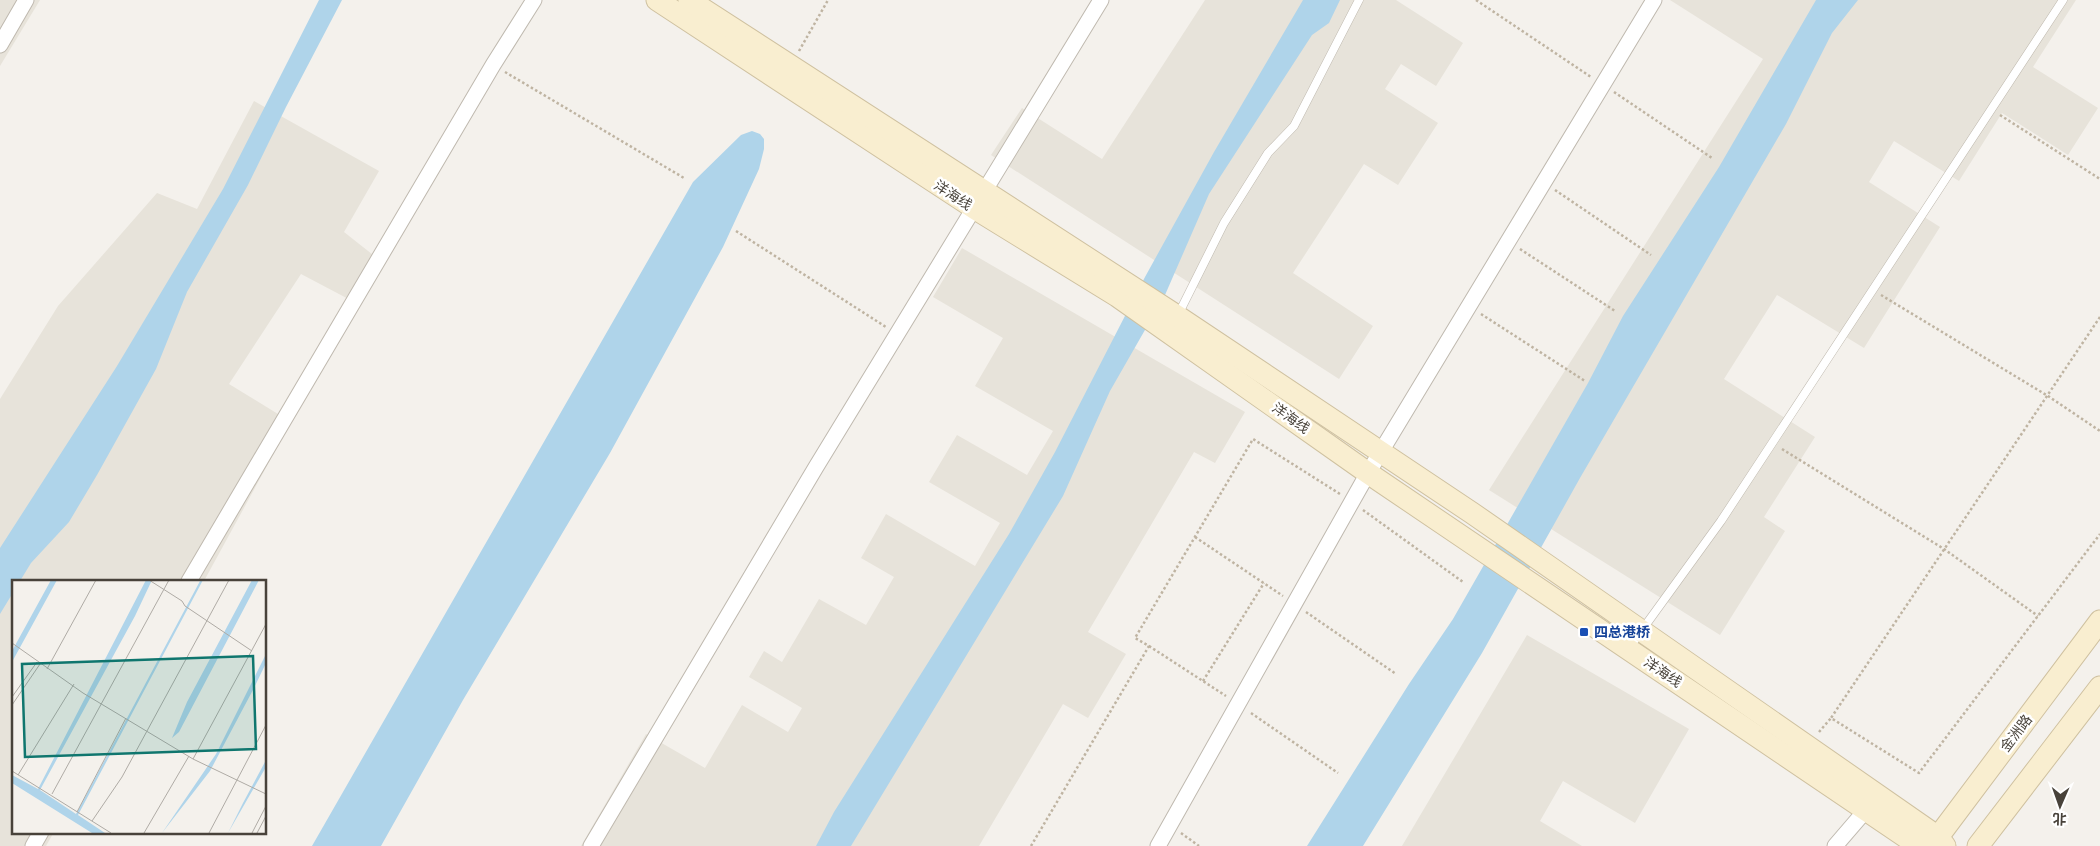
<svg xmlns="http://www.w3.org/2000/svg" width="2100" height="846" font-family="'Archivo Narrow','Noto Sans SC',sans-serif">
	<rect width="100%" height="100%" fill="#f4f1ec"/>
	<g fill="#e7e3da">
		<polygon points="0,0 40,0 0,66"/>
		<polygon points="1205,0 1396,0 1463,43 1436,86 1401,64 1385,89 1438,123 1398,185 1364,164 1293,273 1373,326 1339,379 991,155 1022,108 1102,159"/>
		<polygon points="1670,0 2076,0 2033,67 2098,108 2068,155 2002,113 1959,181 1894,141 1869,182 1940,227 1864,348 1777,295 1724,379 1815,437 1764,517 1785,531 1720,635 1489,490 1763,59"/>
		<polygon points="254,101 379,171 344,232 382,262 356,303 301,274 229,384 291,422 204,581 14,581 14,832 54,832 46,846 0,846 0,399 58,306 157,193 197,209"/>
		<polygon points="962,248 1245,412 1215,463 1194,452 1088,632 1126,654 1088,718 1063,704 979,846 581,846 646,734 705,768 742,705 788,732 802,708 749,677 764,651 782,662 819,599 866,625 894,577 861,558 886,514 975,566 1000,523 929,482 957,435 1027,475 1053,431 975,386 1003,338 933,297"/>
		<polygon points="1527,635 1689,729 1635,823 1563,781 1540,821 1582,846 1402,846"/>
	</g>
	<g fill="#afd4ea">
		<polygon points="319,0 342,0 286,107 248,185 187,292 156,369 97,475 69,522 31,563 20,581 14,581 14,591 0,614 0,548 117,366 223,189"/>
		<polygon points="1303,0 1340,0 1329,23 1312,35 1209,194 1165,295 1110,391 1063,496 851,846 816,846 834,812 1009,534 1055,452 1145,277 1214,152"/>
		<polygon points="1816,0 1858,0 1832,33 1786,124 1580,478 1482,653 1363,846 1307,846 1409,684 1453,619 1588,383 1623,316 1719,167"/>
		<polygon points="752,131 760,134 764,139 764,149 759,169 723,247 610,453 463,700 381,846 312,846 693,182 741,135"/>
	</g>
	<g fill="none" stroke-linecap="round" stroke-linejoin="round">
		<defs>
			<g id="lane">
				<polyline points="1178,315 1224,223 1268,153 1294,126 1359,0"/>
				<polyline points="1629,648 1721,521 2063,0"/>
			</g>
			<g id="street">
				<polyline points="0,45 26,0"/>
				<polyline points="189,581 493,65 534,0"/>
				<polyline points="33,846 41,832"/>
				<polyline points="591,846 816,467 1101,0"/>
				<polyline points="1158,846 1368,473 1654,0"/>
				<polyline points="1835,846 1872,803"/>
			</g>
			<g id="secondary">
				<polyline points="657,0 974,208 1117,296 1368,473 1919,846"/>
				<polyline points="689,0 1177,316 1472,513 1938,837 1945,846"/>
				<polyline points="1938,846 1938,837 2100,621"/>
				<polyline points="1978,846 2100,687"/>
			</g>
		</defs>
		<use href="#lane" stroke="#bfb9af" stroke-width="9"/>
		<use href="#street" stroke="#bfb9af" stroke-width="17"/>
		<use href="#secondary" stroke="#cfc1a0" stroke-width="23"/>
		<g stroke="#bfb4a2" stroke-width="2.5" stroke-dasharray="2.5 2.5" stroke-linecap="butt">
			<polyline points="1476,0 1591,77"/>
			<polyline points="799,51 828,0"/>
			<polyline points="505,72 684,178"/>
			<polyline points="1614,92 1712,158"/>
			<polyline points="2000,115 2100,179"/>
			<polyline points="1555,190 1651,255"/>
			<polyline points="736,231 886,327"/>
			<polyline points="1520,249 1615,311"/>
			<polyline points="1881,295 2048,396 2100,431"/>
			<polyline points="1481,314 1585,381"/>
			<polyline points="2100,317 1831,718 1919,773 2100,534"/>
			<polyline points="1782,449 1944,549 2038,616"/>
			<polyline points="1363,510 1463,582"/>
			<polyline points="1195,537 1283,596"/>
			<polyline points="1306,612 1396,674"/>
			<polyline points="1149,646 1226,696"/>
			<polyline points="1203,681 1264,583"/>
			<polyline points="1251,713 1338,773"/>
			<polyline points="1819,732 1831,718"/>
			<polyline points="1181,833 1199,846"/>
			<polyline points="1031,846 1149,646 1135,638 1253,439 1340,494"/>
		</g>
		<use href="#lane" stroke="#fff" stroke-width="8"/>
		<use href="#street" stroke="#fff" stroke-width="15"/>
		<use href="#secondary" stroke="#f9eed0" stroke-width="21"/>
	</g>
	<rect fill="#1a4fb4" stroke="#fff" stroke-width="2" x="1579" y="627" width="10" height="10" rx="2.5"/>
	<g text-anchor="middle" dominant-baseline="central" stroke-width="5" stroke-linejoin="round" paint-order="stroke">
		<g font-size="14" fill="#48423a" stroke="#fff">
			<text transform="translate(953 195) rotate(33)">洋海线</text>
			<text transform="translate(1291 418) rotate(35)">洋海线</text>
			<text transform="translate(1663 672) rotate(34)">洋海线</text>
			<text transform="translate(2016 733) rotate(-53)">金洲路</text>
		</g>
		<g font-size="14" font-weight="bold" fill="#164399" stroke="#fff" text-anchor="start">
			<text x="1594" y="632">四总港桥</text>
		</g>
	</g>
	<g transform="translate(12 580)">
		<rect width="254" height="254" fill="#f4f1ec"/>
		<path d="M 39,0 L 45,0 L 0,82 L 0,71 ZM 134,0 L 140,0 L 123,36 L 28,210 L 64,234 L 188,1 L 191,0 L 66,235 L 93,253 L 80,253 L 0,203 L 0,195 L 26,209 ZM 240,0 L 247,0 L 167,152 L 160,158 L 175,122 ZM 254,74 L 254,83 L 242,108 L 198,191 L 150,253 L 204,174 ZM 254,180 L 254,187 L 216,253 L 231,223 Z" fill="#afd4ea"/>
		<path fill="none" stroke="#afaba5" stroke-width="1" d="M 137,0 L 170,21 L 173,26 L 240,71M 0,63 L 71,113 L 181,179 L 254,214M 35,89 L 84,0M 0,117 L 25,82M 0,125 L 28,84M 181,179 L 254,44M 0,191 L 99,253M 6,195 L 62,104M 40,214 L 157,0M 65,232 L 114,138M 80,241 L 110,197 L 217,0M 132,253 L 177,176M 197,253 L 254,145M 240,253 L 254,226M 245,253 L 254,236"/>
		<path fill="#0f766e" fill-opacity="0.15" stroke="#0f766e" stroke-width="2.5" d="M 241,76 L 244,169 L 13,177 L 10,84 Z"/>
		<rect width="254" height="254" fill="none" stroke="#48423a" stroke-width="2.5"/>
	</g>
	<g transform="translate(2060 806) rotate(182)" stroke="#ffffff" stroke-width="4" paint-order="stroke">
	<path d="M0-4L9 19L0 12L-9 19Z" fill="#48423a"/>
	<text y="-8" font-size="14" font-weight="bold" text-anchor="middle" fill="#48423a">北</text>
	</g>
</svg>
